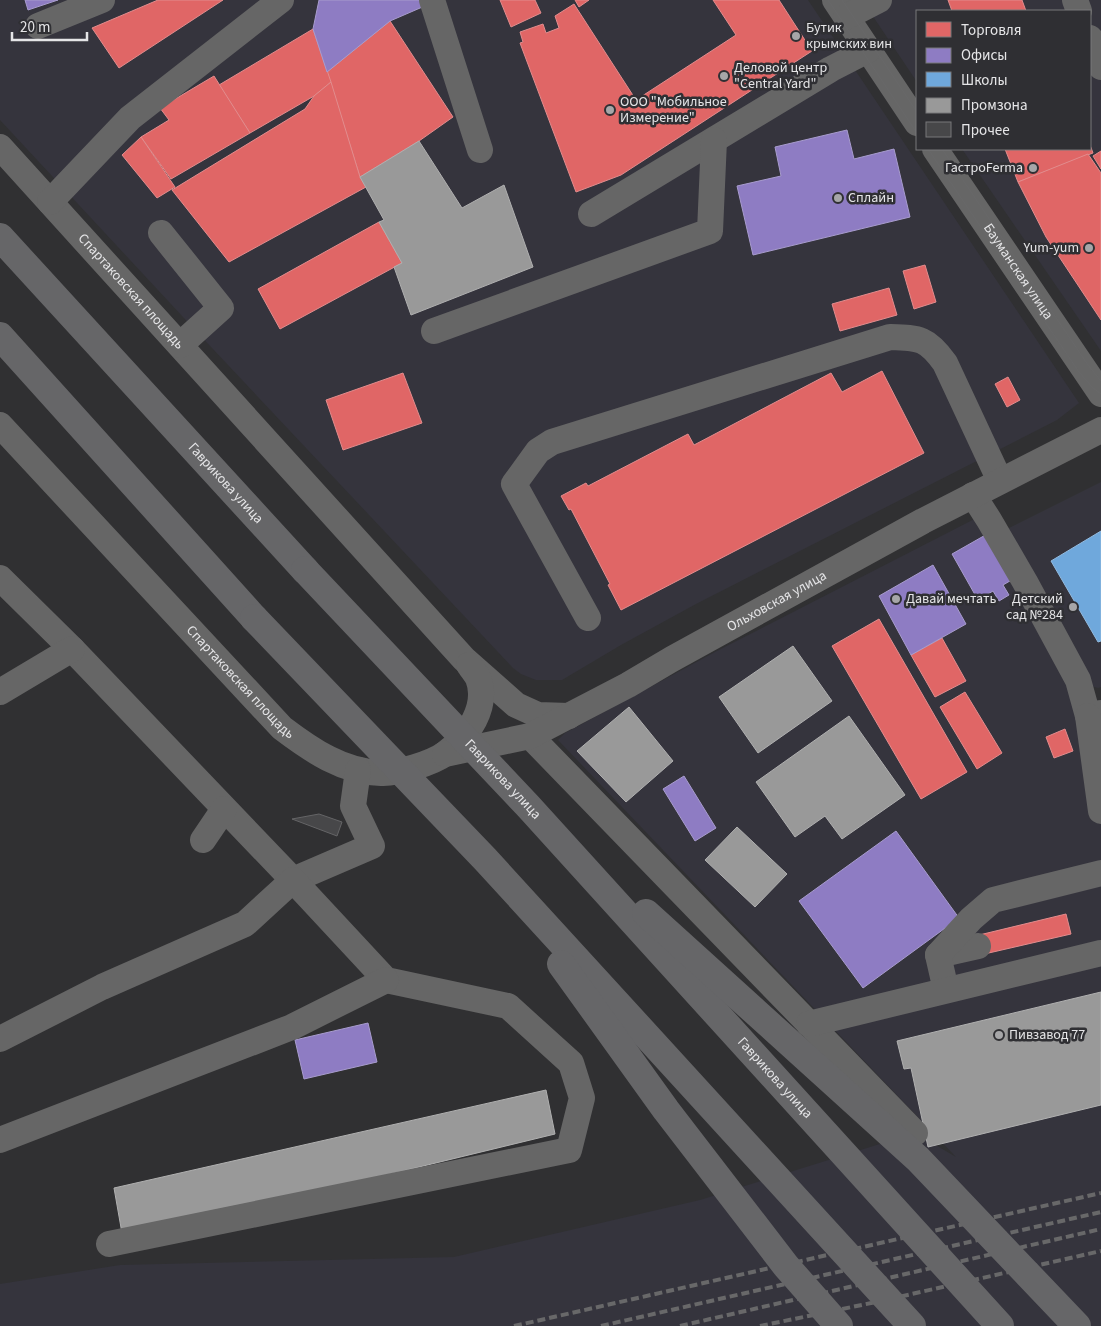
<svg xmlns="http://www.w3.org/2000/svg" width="1101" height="1326" font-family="'Source Sans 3',sans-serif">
	<rect width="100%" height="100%" fill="#303032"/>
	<g fill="#35343d">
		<polygon points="0,0 808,0 1079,403 1057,420 696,604 621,645 562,680 536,680 521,674 513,668 196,331 0,120"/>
		<polygon points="862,0 1101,0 1101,351 962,149 1090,149 1090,11 917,11 917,82"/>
		<polygon points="1101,482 1101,687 1098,688 1087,685 1101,786 1101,1326 0,1326 0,1284 120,1265 454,1257 700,1200 915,1133 956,1157 558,740 565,733 715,652 994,509 1005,530"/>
	</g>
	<g fill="#e06666" stroke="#e28c8d">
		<polygon points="158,0 223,0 119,68 92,28"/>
		<polygon points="500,0 535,0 541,13 511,27"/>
		<polygon points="575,0 589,0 579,7"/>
		<polygon points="713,0 779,0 812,51 621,175 576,192 520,43 523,42 520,32 543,24 546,33 559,28 555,16 574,4 636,100 736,35"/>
		<polygon points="948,0 1022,0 1026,11 952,11"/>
		<polygon points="390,21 453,117 419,141 360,177 327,72"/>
		<polygon points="313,29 331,82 314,96 250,133 219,85"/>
		<polygon points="214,76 250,133 171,179 141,137 169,120 160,108"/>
		<polygon points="331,82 360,177 366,187 229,262 172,190 305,109 314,96"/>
		<polygon points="141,137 175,187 157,198 122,155"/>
		<polygon points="1090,145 1093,153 1018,182 1005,149 1090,149"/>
		<polygon points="1101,151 1101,169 1093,156"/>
		<polygon points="1088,154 1101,173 1101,320 1046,237 1018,182"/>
		<polygon points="379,222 402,263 280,329 258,289"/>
		<polygon points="925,265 936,302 914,309 903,271"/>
		<polygon points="889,288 897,315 840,331 832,304"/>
		<polygon points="882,371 924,453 621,610 608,585 610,584 571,509 569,510 561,496 586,483 588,486 688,434 694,445 831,373 842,392"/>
		<polygon points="403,373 422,423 343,450 326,400"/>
		<polygon points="1008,377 1020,400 1007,407 995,384"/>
		<polygon points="879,619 967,772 921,799 832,646"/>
		<polygon points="942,638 966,681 935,697 911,655"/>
		<polygon points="965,692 1002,753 977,769 940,707"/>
		<polygon points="1065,729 1073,751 1054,758 1046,737"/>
		<polygon points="1066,914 1071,934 980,955 975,936"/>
	</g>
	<g fill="#8e7cc3" stroke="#a89cce">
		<polygon points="25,0 58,0 28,10"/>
		<polygon points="319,0 425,0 427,5 390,21 327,72 313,29"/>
		<polygon points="847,130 854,159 894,149 910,217 753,255 737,186 781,176 775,147"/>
		<polygon points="989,533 1015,578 1003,585 1009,595 999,601 993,591 978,600 952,554"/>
		<polygon points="933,565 966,624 911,655 879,596"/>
		<polygon points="684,776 716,828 695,841 663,789"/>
		<polygon points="896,831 959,918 863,988 799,901"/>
		<polygon points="368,1023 377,1062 304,1079 295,1040"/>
	</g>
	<polygon fill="#6fa8dc" stroke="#92badf" points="1101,531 1101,641 1098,642 1051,561"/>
	<g fill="#999" stroke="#b0b0b0">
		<polygon points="419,141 462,208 504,185 533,267 411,315 394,267 402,263 379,222 384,220 360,177"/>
		<polygon points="793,646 832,701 758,753 719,697"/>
		<polygon points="629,707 673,761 626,802 577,751"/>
		<polygon points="849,716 905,795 842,839 825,816 795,837 756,782"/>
		<polygon points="737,827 787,874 755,907 705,860"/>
		<polygon points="1101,992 1101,1105 928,1147 911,1068 904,1069 897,1041"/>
		<polygon points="546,1090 555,1134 123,1239 114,1188"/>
	</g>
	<polygon fill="#474749" stroke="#646466" points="319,814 342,822 337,836 292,819"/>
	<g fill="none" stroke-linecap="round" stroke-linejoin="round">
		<g stroke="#666" stroke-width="26">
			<polyline points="432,0 480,150"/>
			<polyline points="835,0 917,123"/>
			<polyline points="1075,0 1079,11"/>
			<polyline points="846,17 879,0"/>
			<polyline points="38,26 102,0"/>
			<polyline points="1090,38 1101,67"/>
			<path id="s1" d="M 0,147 L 464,659 L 516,705 L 538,715 L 569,716"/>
			<path id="s2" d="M 935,149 L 1101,394"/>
			<polyline points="50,202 130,118 281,0"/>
			<polyline points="591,214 831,69 868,50"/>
			<polyline points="161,233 221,308 180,345"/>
			<polyline points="434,331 710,231 714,140"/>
			<path id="s3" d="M 0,425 L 282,728 C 311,750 343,772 381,773 C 397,774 433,763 446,753 C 468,737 489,706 478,678 C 476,674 472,669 469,665"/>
			<polyline points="973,495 989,520 1025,582 1078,680 1088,716 1101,713"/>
			<polyline points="0,578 72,649 293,880 372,846 353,806 358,770"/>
			<path d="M 588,618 L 514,484 L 538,451 L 552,442 L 890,337 C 920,338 927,338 945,363 L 1000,481"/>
			<polyline points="0,692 72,649"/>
			<polyline points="1088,716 1101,811"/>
			<polyline points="530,736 915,1133"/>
			<path id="s4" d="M 445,754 L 530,736 L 628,685 L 672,659 L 923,521 L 1101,430"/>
			<polyline points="203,840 224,809"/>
			<polyline points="938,955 978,946"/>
			<polyline points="946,990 938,955 971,919 993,900 1101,873"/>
			<polyline points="809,1024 1101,953"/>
			<polyline points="0,1039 102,987 245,924 293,880 386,980 508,1006 571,1063 582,1098 569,1150 109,1244"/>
			<polyline points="0,1140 292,1027 386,980"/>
		</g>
		<g stroke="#666668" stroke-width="28">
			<path id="s5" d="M 0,237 L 305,570"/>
			<polyline points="0,336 254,618"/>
		</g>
		<g stroke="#686869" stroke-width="1">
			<polyline points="828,0 917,133"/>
			<polyline points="842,0 917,112"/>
			<polyline points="928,149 1079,372 1093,388 1101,394"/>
			<polyline points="942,149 1088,365 1101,381"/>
		</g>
		<g stroke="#686869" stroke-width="4" stroke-dasharray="8 4" stroke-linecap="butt">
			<polyline points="514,1326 1101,1193"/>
			<polyline points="601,1326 1101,1212"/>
			<polyline points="680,1326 1101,1229"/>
			<polyline points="760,1326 881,1301 1101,1251"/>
		</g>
		<g stroke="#666668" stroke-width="28">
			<path id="s6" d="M 305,570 L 528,806 L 1000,1326"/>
			<polyline points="254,618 485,859 912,1326"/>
			<polyline points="646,913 918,1159 1077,1326"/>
			<polyline points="561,964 666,1110 786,1266 839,1326"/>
		</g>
	</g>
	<g fill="#a6a6a8" stroke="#2f2f33" stroke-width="2">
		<circle cx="796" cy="36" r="5"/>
		<circle cx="724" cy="76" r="5"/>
		<circle cx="610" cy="110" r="5"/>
		<circle cx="1033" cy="168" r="5"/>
		<circle cx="838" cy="198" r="5"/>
		<circle cx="1089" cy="248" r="5"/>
		<circle cx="896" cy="599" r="5"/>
		<circle cx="1073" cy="607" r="5"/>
		<circle cx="999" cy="1035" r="5"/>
	</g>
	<g text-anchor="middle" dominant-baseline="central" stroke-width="5" stroke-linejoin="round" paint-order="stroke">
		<g font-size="14" fill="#e5e5e7" stroke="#2f2f33" text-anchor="start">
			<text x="806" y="28">Бутик<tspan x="806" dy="16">крымских вин</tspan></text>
			<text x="734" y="68">Деловой центр<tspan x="734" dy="16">"Central Yard"</tspan></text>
			<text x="620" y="102">ООО "Мобильное<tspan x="620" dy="16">Измерение"</tspan></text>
			<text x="1023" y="168" text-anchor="end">ГастроFerma</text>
			<text x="848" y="198">Сплайн</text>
			<text x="1079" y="248" text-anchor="end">Yum-yum</text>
			<text x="906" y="599">Давай мечтать</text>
			<text x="1063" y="599" text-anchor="end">Детский<tspan x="1063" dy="16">сад №284</tspan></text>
			<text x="1009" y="1035">Пивзавод 77</text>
		</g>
		<g font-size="14" fill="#e5e5e7" stroke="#2f2f33">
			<text stroke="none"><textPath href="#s2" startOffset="148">Бауманская улица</textPath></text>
			<text stroke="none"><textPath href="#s1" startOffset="195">Спартаковская площадь</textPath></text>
			<text stroke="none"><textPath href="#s5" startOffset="334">Гаврикова улица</textPath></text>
			<text stroke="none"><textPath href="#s4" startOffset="368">Ольховская улица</textPath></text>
			<text stroke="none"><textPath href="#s3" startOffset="352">Спартаковская площадь</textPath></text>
			<text stroke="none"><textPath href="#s6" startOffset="288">Гаврикова улица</textPath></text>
			<text stroke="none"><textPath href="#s6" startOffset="692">Гаврикова улица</textPath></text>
		</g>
	</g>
	<rect x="916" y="10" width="175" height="140" fill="#2f2f33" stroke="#78787b"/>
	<rect x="926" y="22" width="25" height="15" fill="#e06666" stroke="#78787b"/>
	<text x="961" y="35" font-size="15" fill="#e5e5e7">Торговля</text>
	<rect x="926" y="48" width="25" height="15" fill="#8e7cc3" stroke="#78787b"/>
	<text x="961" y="60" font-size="15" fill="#e5e5e7">Офисы</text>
	<rect x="926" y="72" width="25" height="15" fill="#6fa8dc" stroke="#78787b"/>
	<text x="961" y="85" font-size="15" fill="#e5e5e7">Школы</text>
	<rect x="926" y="98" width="25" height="15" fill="#999999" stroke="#78787b"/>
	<text x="961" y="110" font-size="15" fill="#e5e5e7">Промзона</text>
	<rect x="926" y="122" width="25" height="15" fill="#474749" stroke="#78787b"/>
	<text x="961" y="135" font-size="15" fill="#e5e5e7">Прочее</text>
	<path d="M12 32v8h75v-8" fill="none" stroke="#e5e5e7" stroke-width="2.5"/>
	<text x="20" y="32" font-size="15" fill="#e5e5e7" stroke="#2f2f33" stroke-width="4" paint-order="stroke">20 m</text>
</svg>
